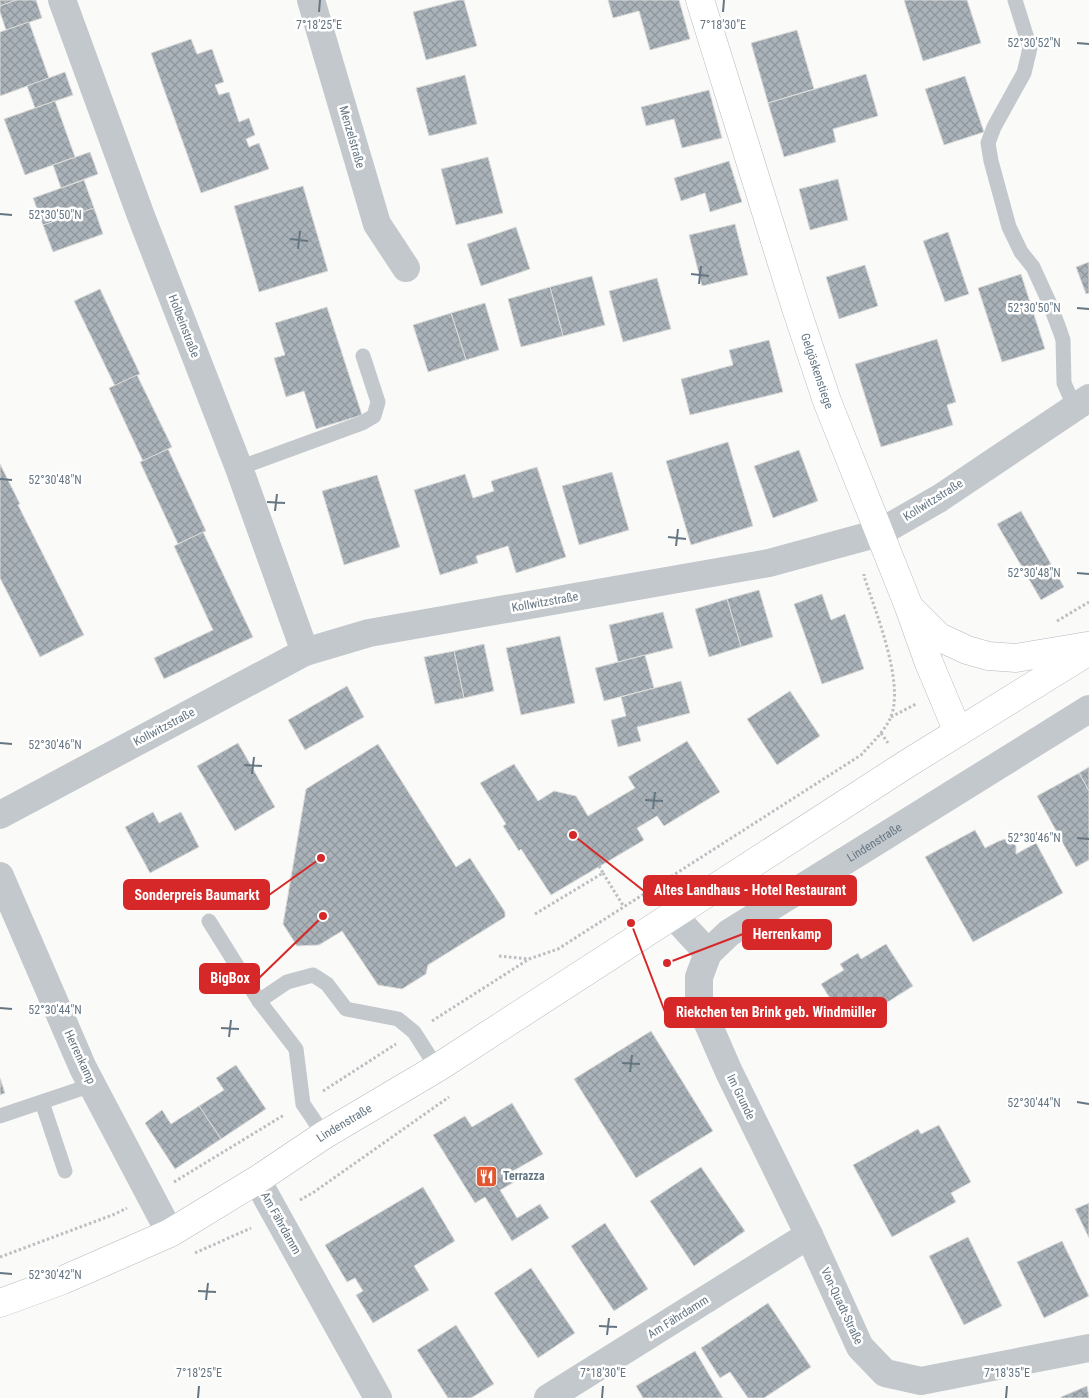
<svg xmlns="http://www.w3.org/2000/svg" width="1089" height="1398" font-family="'Roboto Condensed',sans-serif">
	<defs>
		<pattern id="building-cross-hatch" width="8" height="8" patternUnits="userSpaceOnUse" patternTransform="scale(1.25)"><rect width="8" height="8" fill="#aab3b9"/><path d="M0 0l8 8M0 8l8-8" fill="none" stroke="#8e969c"/></pattern>
	</defs>
	<rect width="100%" height="100%" fill="#fafaf8"/>
	<g fill="url(#building-cross-hatch)" stroke="#dcdcda">
		<polygon points="0,0 16,0 0,6"/>
		<polygon points="16,0 36,0 42,18 6,30 0,12 0,6"/>
		<polygon points="459,0 464,0 477,46 426,60 413,12"/>
		<polygon points="608,0 679,0 690,39 650,50 639,11 613,18"/>
		<polygon points="904,0 967,0 981,43 923,61"/>
		<polygon points="29,22 49,78 0,96 0,32"/>
		<polygon points="797,30 814,89 768,103 751,43"/>
		<polygon points="191,39 197,54 212,49 224,82 215,85 219,95 229,92 239,122 249,118 255,135 246,139 249,147 259,143 269,169 201,193 151,53"/>
		<polygon points="65,72 73,95 35,108 27,86"/>
		<polygon points="866,74 878,116 833,129 836,142 784,157 768,103"/>
		<polygon points="465,75 477,124 429,136 416,88"/>
		<polygon points="965,76 984,132 944,145 925,89"/>
		<polygon points="709,90 722,138 682,148 674,119 646,126 641,107"/>
		<polygon points="55,101 75,157 25,175 4,119"/>
		<polygon points="90,152 98,174 61,188 53,165"/>
		<polygon points="488,157 503,213 456,225 441,169"/>
		<polygon points="729,161 742,202 710,212 705,193 681,201 674,178"/>
		<polygon points="838,179 848,220 810,230 799,189"/>
		<polygon points="84,180 94,208 43,225 33,198"/>
		<polygon points="303,186 328,271 259,292 234,206"/>
		<polygon points="94,208 103,234 53,252 43,225"/>
		<polygon points="735,224 748,275 702,286 689,235"/>
		<polygon points="516,227 530,269 481,286 467,244"/>
		<polygon points="948,232 969,294 945,302 923,241"/>
		<polygon points="1089,262 1089,293 1086,294 1076,267"/>
		<polygon points="865,265 878,306 839,319 826,277"/>
		<polygon points="1021,274 1045,349 1002,362 978,288"/>
		<polygon points="592,276 605,325 563,336 550,287"/>
		<polygon points="657,278 671,329 623,342 609,291"/>
		<polygon points="550,287 563,336 521,347 508,299"/>
		<polygon points="100,289 140,374 115,386 74,301"/>
		<polygon points="485,303 499,350 466,360 451,313"/>
		<polygon points="327,307 362,415 316,429 304,391 286,397 274,358 285,355 275,323"/>
		<polygon points="451,313 466,360 428,372 413,325"/>
		<polygon points="937,339 956,402 947,405 953,425 881,447 855,364"/>
		<polygon points="769,340 783,392 690,415 681,379 733,365 729,350"/>
		<polygon points="137,375 172,447 143,461 109,388"/>
		<polygon points="728,442 753,526 691,545 666,461"/>
		<polygon points="168,449 206,531 178,544 140,462"/>
		<polygon points="799,450 818,501 773,518 754,466"/>
		<polygon points="0,464 20,504 18,505 84,635 40,657 0,578"/>
		<polygon points="537,467 566,557 516,573 508,546 476,556 478,563 440,575 414,490 465,474 473,498 494,491 491,481"/>
		<polygon points="612,472 629,530 579,545 562,486"/>
		<polygon points="377,475 400,547 344,565 322,491"/>
		<polygon points="1021,511 1064,587 1041,600 997,524"/>
		<polygon points="203,532 253,637 164,679 154,658 213,630 174,546"/>
		<polygon points="759,590 773,637 741,647 727,599"/>
		<polygon points="822,594 831,620 845,614 864,669 822,684 794,604"/>
		<polygon points="727,599 741,647 709,657 695,609"/>
		<polygon points="663,612 673,648 618,662 609,625"/>
		<polygon points="560,636 575,703 521,715 506,648"/>
		<polygon points="484,644 494,691 464,698 454,651"/>
		<polygon points="454,651 464,698 435,704 424,657"/>
		<polygon points="645,655 654,688 604,701 595,668"/>
		<polygon points="681,681 690,713 637,727 641,741 618,747 611,720 626,716 621,697"/>
		<polygon points="347,686 364,717 305,750 288,720"/>
		<polygon points="790,691 820,736 777,765 747,719"/>
		<polygon points="687,741 720,792 664,826 657,816 637,828 644,840 551,895 521,849 519,851 503,826 506,824 480,783 514,764 538,801 554,791 576,796 588,816 635,788 628,777"/>
		<polygon points="238,743 275,807 235,831 197,766"/>
		<polygon points="378,744 456,867 470,858 505,912 505,917 428,965 426,974 402,989 378,985 342,931 319,945 297,946 283,924 306,789"/>
		<polygon points="1089,767 1089,791 1079,773"/>
		<polygon points="1079,773 1089,791 1089,860 1076,867 1037,796"/>
		<polygon points="153,812 159,823 181,812 199,847 150,873 125,827"/>
		<polygon points="975,830 985,848 999,841 1005,839 1010,840 1016,846 1016,854 1036,843 1063,893 973,942 925,857"/>
		<polygon points="886,944 913,986 848,1027 821,984 844,970 840,964 858,953 861,959"/>
		<polygon points="651,1031 713,1131 636,1178 574,1079"/>
		<polygon points="236,1065 266,1109 221,1139 199,1106 224,1090 216,1078"/>
		<polygon points="0,1078 5,1093 0,1095"/>
		<polygon points="512,1103 543,1154 513,1171 518,1180 500,1190 517,1218 540,1204 549,1218 512,1241 485,1197 475,1203 433,1135 465,1116 472,1127"/>
		<polygon points="199,1106 221,1139 175,1169 145,1123 162,1110 171,1124"/>
		<polygon points="939,1125 971,1182 951,1193 956,1202 892,1237 853,1165 918,1129 921,1134"/>
		<polygon points="701,1167 745,1231 694,1266 650,1201"/>
		<polygon points="423,1187 455,1241 414,1266 429,1290 373,1323 356,1295 363,1291 355,1278 347,1282 325,1245"/>
		<polygon points="1089,1203 1089,1238 1075,1209"/>
		<polygon points="605,1223 648,1289 614,1311 571,1246"/>
		<polygon points="968,1237 1002,1306 964,1325 929,1256"/>
		<polygon points="1062,1241 1089,1296 1044,1318 1017,1262"/>
		<polygon points="531,1268 575,1333 538,1358 494,1293"/>
		<polygon points="768,1303 811,1367 764,1398 748,1398 730,1372 720,1378 701,1348"/>
		<polygon points="456,1325 494,1384 471,1398 448,1398 417,1350"/>
		<polygon points="695,1351 723,1398 643,1398 636,1386"/>
		<polygon points="1087,1386 1089,1398 1061,1398 1061,1397"/>
	</g>
	<g fill="none" stroke-linecap="round" stroke-linejoin="round">
		<defs>
			<g id="secondary">
				<path id="s2" d="M 700,0 L 795,305 L 827,401 L 909,607 L 929,663 L 958,732"/>
				<polyline points="913,611 939,637 967,650 988,656 1016,658 1087,646"/>
				<path id="s3" d="M 0,1303 L 63,1280 L 170,1233 L 257,1180 L 324,1135 L 437,1068 L 905,765 L 1089,651"/>
			</g>
		</defs>
		<use href="#secondary" stroke="#b3babf" stroke-width="29"/>
		<g stroke="#bbbfc2" stroke-width="3" stroke-dasharray="2.5 2.5" stroke-linecap="butt">
			<polyline points="1057,621 1089,602"/>
			<polyline points="891,717 916,704"/>
			<polyline points="881,733 888,743"/>
			<polyline points="603,873 624,907"/>
			<polyline points="535,914 603,873 599,866"/>
			<polyline points="499,956 529,959"/>
			<path d="M 432,1021 L 529,959 L 558,949 L 861,755 C 871,744 883,733 890,719 C 906,685 875,611 864,576 L 864,574"/>
			<polyline points="323,1091 396,1044"/>
			<polyline points="174,1182 284,1115"/>
			<polyline points="300,1200 314,1192 449,1097"/>
			<polyline points="195,1253 251,1228"/>
			<polyline points="0,1257 115,1214 127,1208"/>
		</g>
		<g stroke="#c3c8cc" stroke-width="15">
			<polyline points="1015,0 1030,48 1024,73 994,127 988,143 991,161 1009,227 1021,252 1033,267 1049,302 1060,331 1063,340 1064,383 1075,408"/>
			<polyline points="239,468 362,423 374,416 378,402 363,356"/>
			<polyline points="209,921 259,1001 296,1049 303,1104 324,1135"/>
			<polyline points="259,1001 287,982 313,975 327,984 346,1009 398,1019 414,1032 437,1068"/>
			<polyline points="42,1102 65,1171"/>
			<polyline points="0,1116 92,1085"/>
		</g>
		<g stroke="#c3c8cc" stroke-width="28">
			<polyline points="62,0 141,216 239,468 305,652"/>
			<polyline points="311,0 377,224 406,268"/>
			<polyline points="0,815 305,652 369,633 769,563 879,533 940,498 1089,398"/>
			<polyline points="0,876 83,1068 170,1233"/>
			<path id="s1" d="M 673,915 L 708,953 L 729,933 L 1089,709"/>
			<polyline points="708,953 699,977 699,1003 729,1072 809,1235 860,1347 885,1373 921,1381 1089,1348"/>
			<polyline points="257,1180 378,1398"/>
			<polyline points="548,1398 809,1235"/>
		</g>
		<use href="#secondary" stroke="#fff" stroke-width="28"/>
	</g>
	<path fill="none" stroke="#657683" stroke-width="2" d="M 319,12 L 320,0M 723,12 L 724,0M 1077,43 L 1089,44M 0,214 L 12,215M 290,239 L 308,241M 298,249 L 300,231M 691,274 L 709,276M 699,284 L 701,266M 1077,308 L 1089,309M 0,479 L 12,480M 267,502 L 285,503M 275,511 L 277,494M 668,537 L 686,539M 676,546 L 678,529M 1077,573 L 1089,574M 0,743 L 12,744M 244,765 L 262,766M 252,774 L 254,757M 645,800 L 663,801M 653,809 L 655,792M 1077,838 L 1089,839M 0,1008 L 12,1009M 221,1028 L 239,1029M 229,1037 L 231,1020M 622,1063 L 640,1064M 630,1072 L 632,1055M 1077,1102 L 1089,1104M 0,1273 L 12,1274M 198,1291 L 216,1292M 206,1300 L 208,1283M 599,1326 L 617,1327M 607,1335 L 609,1318M 198,1398 L 199,1386M 602,1398 L 603,1386M 1006,1398 L 1007,1386"/>
	<defs>
		<symbol id="restaurant-square" viewBox="-11 -11 22 22"><rect x="-9" y="-9" width="18" height="18" rx="4" fill="#e4572e" stroke="#fff"/><path d="M-5-6h1v4h1v-4h1v4h1v-4h1v5L-1.5 .5V6h-2V.5L-5-1ZM5-6V6H3V1.5H1.5Q1.5-4 5-6Z" fill="#fff"/></symbol>
	</defs>
	<g fill-rule="evenodd">
		<use href="#restaurant-square" x="474" y="1164" width="25" height="25"/>
	</g>
	<g text-anchor="middle" dominant-baseline="central" stroke-width="5" stroke-linejoin="round" paint-order="stroke">
		<g font-size="12" fill="#657683" stroke="#fff">
			<text transform="translate(352 137) rotate(74)">Menzelstraße</text>
			<text transform="translate(184 326) rotate(69)">Holbeinstraße</text>
			<text stroke="none"><textPath href="#s2" startOffset="389">Gelgöskenstiege</textPath></text>
			<text transform="translate(933 500) rotate(-32)">Kollwitzstraße</text>
			<text transform="translate(545 602) rotate(-10)">Kollwitzstraße</text>
			<text transform="translate(164 727) rotate(-28)">Kollwitzstraße</text>
			<text stroke="none"><textPath href="#s1" startOffset="252">Lindenstraße</textPath></text>
			<text transform="translate(80 1057) rotate(65)">Herrenkamp</text>
			<text transform="translate(741 1097) rotate(64)">Im Grunde</text>
			<text stroke="none"><textPath href="#s3" startOffset="390">Lindenstraße</textPath></text>
			<text transform="translate(281 1223) rotate(61)">Am Fährdamm</text>
			<text transform="translate(842 1306) rotate(65)">Von-Quadt-Straße</text>
			<text transform="translate(678 1317) rotate(-32)">Am Fährdamm</text>
		</g>
		<g font-size="12" font-weight="bold" fill="#657683" stroke="#fff" text-anchor="start">
			<text x="503" y="1176">Terrazza</text>
		</g>
	</g>
	<g font-size="12" text-anchor="middle" fill="#657683" stroke="#fff" stroke-width="5" stroke-linejoin="round" paint-order="stroke">
		<text x="319" y="29">7°18'25"E</text>
		<text x="723" y="29">7°18'30"E</text>
		<text x="1034" y="47">52°30'52"N</text>
		<text x="55" y="219">52°30'50"N</text>
		<text x="1034" y="312">52°30'50"N</text>
		<text x="55" y="484">52°30'48"N</text>
		<text x="1034" y="577">52°30'48"N</text>
		<text x="55" y="749">52°30'46"N</text>
		<text x="1034" y="842">52°30'46"N</text>
		<text x="55" y="1014">52°30'44"N</text>
		<text x="1034" y="1107">52°30'44"N</text>
		<text x="55" y="1279">52°30'42"N</text>
		<text x="199" y="1377">7°18'25"E</text>
		<text x="603" y="1377">7°18'30"E</text>
		<text x="1007" y="1377">7°18'35"E</text>
	</g>
	<path fill="none" stroke="#d62828" stroke-width="2" d="M573 835L644 891M321 858L269 895M667 963L743 934M323 916L259 978M631 923L665 1012"/>
	<g fill="#d62828" stroke="#fff" stroke-width="2">
		<circle cx="573" cy="835" r="5"/>
		<circle cx="321" cy="858" r="5"/>
		<circle cx="667" cy="963" r="5"/>
		<circle cx="323" cy="916" r="5"/>
		<circle cx="631" cy="923" r="5"/>
	</g>
	<g fill="#d62828" stroke="#d62828" stroke-width="2">
		<rect x="644" y="876" width="212" height="29" rx="5"/>
		<rect x="124" y="880" width="145" height="29" rx="5"/>
		<rect x="743" y="920" width="88" height="29" rx="5"/>
		<rect x="200" y="964" width="59" height="29" rx="5"/>
		<rect x="665" y="998" width="221" height="29" rx="5"/>
	</g>
	<g font-size="14" text-anchor="middle" font-weight="bold" fill="#fff">
		<text x="750" y="895">Altes Landhaus - Hotel Restaurant</text>
		<text x="197" y="900">Sonderpreis Baumarkt</text>
		<text x="787" y="939">Herrenkamp</text>
		<text x="230" y="983">BigBox</text>
		<text x="776" y="1017">Riekchen ten Brink geb. Windmüller</text>
	</g>
</svg>
